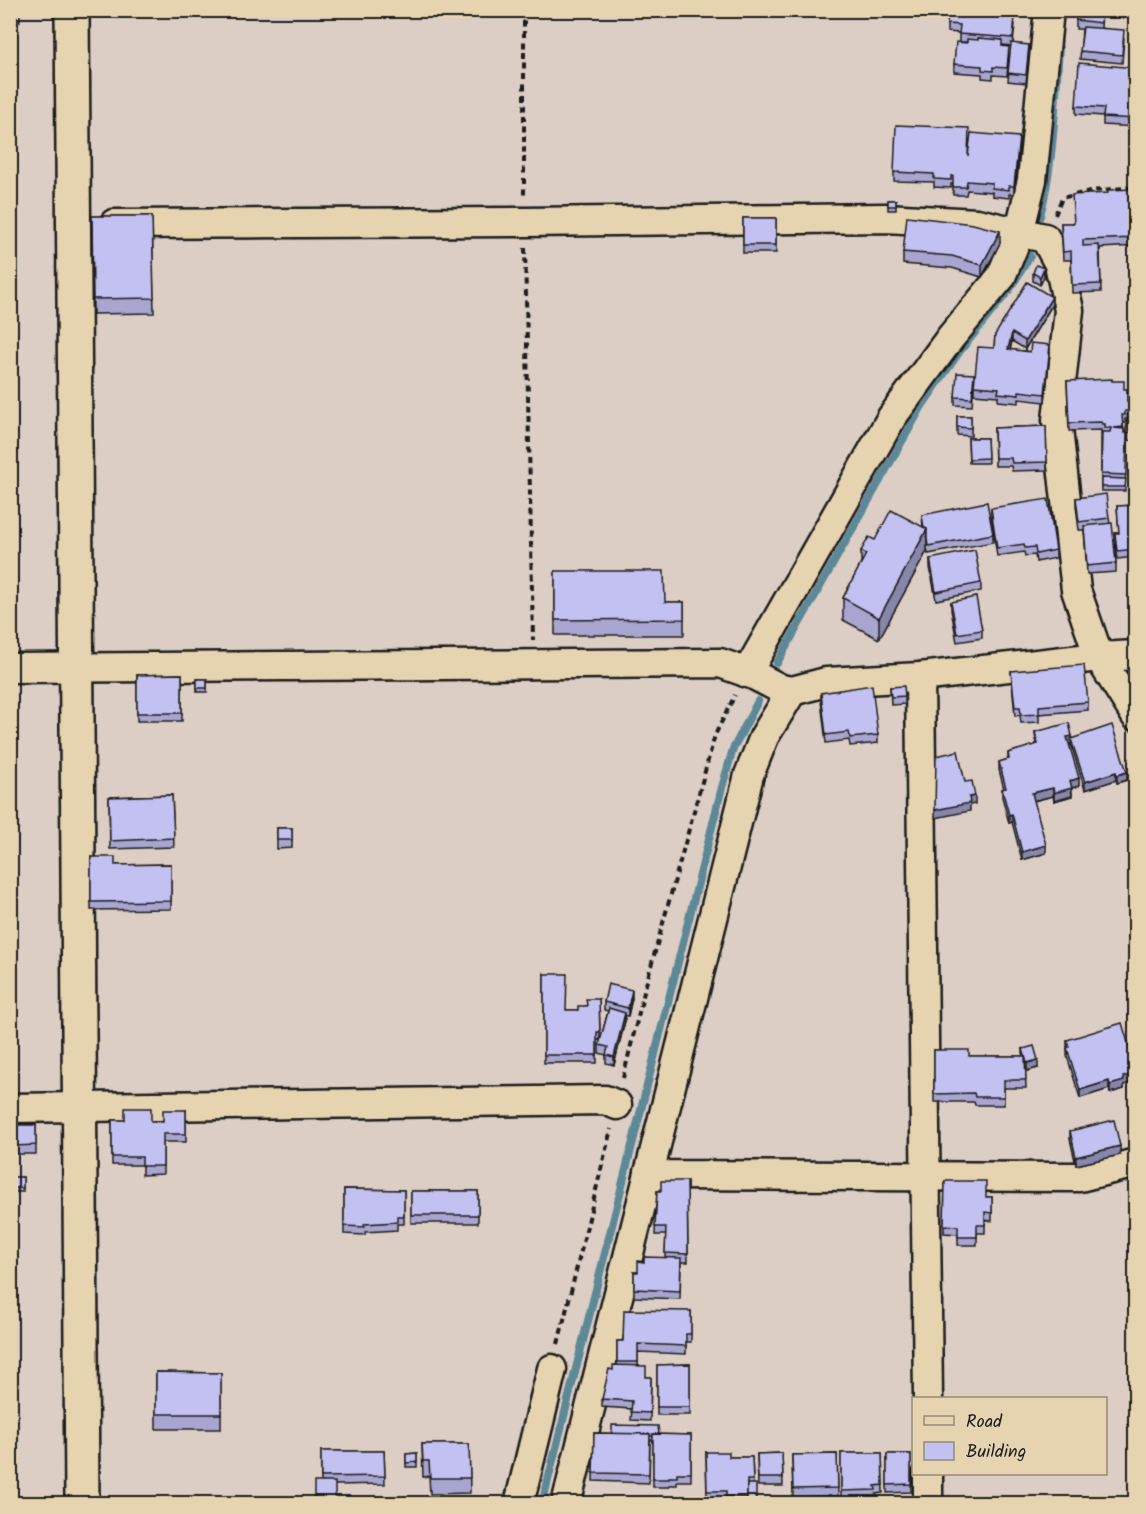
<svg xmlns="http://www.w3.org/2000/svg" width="1146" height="1514" font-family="Kalam,sans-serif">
	<rect width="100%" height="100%" fill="#dccec4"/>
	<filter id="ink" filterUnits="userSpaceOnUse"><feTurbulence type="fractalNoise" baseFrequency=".0167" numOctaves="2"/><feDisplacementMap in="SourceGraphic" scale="12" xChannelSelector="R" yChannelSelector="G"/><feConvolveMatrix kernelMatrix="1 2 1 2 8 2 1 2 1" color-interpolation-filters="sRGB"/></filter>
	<g filter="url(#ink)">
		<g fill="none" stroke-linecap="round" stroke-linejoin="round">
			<g stroke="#5d8897" stroke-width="8">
				<path d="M 1040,216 C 1054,162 1055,103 1059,48"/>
				<polyline points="777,663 922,406 960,351 1010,289 1030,256"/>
				<polyline points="542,1504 721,791 733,749 758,701"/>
			</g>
			<defs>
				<g id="minor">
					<polyline points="114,224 524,222 885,218 977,223 1045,238 1059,264 1069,310 1057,420 1076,590 1099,657 1136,716"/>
					<polyline points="10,668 720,663 754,675 781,689 792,691"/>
					<polyline points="747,673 892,417 951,337 1001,277 1019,233 1032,180 1049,10"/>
					<polyline points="920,677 928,1398"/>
					<polyline points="10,1108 605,1100 617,1105"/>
					<polyline points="649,1172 660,1175 1080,1177 1136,1163"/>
					<polyline points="928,1474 928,1504"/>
					<polyline points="519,1504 552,1369"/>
					<polyline points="566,1504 749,775 764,737 792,691 826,682 920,677 1099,657 1136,655"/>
				</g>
				<path id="tertiary" d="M 72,10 C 79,508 76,1006 82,1504"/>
			</defs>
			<use href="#minor" stroke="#1c1c1c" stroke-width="33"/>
			<use href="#tertiary" stroke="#1c1c1c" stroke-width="38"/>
			<g stroke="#1c1c1c" stroke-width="4" stroke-dasharray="6 4.5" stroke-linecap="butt">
				<polyline points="524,10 524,196"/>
				<polyline points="1055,215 1062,198 1090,191 1136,187"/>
				<polyline points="525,248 533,640"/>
				<polyline points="623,1078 645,988 715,735 735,695"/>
				<polyline points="558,1344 611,1129"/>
			</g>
			<use href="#minor" stroke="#e6d4b1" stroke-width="28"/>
			<use href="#tertiary" stroke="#e6d4b1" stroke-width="33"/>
		</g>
		<g fill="#a8a5d0" stroke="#1c1c1c" stroke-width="1.5" fill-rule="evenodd">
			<polygon points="10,10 19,10 20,22 10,22"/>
			<polygon points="1074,10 1102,10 1101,28 1124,38 1122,63 1080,59 1082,29 1076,29 1076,16 1074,16"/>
			<polygon points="1002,15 1015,24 1013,44 1029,53 1026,83 1008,81 1011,46 1002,45 1009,55 1007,76 993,75 993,79 982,78 982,74 954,72 954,64 967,42 959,42 959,33 947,32 947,24"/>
			<polygon points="1136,68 1136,127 1103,125 1103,116 1076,114 1076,106"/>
			<polygon points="1019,146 1014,194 1009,194 1009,198 992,196 992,192 967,190 966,195 953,195 953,184 951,184 951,188 934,187 934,182 894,181 894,172 968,152"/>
			<polygon points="1136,189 1136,246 1100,248 1101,292 1072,293 1071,260 1063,260 1061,223 1073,223 1108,193"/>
			<rect x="888" y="200" width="8" height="10"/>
			<polygon points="92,216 152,216 154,313 93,314"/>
			<rect x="743" y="218" width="33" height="35"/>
			<polygon points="1000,243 982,277 952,268 903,264 903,252"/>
			<polygon points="1033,273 1044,277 1040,285 1033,281"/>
			<polygon points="1052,305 1025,349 1012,341 1010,350 1050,353 1045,402 1019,399 1019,403 998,401 998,396 974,394 974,386 994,348 995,335"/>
			<path d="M 1067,381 L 1112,381 L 1124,389 L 1127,403 L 1136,390 L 1136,441 L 1127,440 L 1125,491 L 1101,491 L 1101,430 L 1069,431 ZM 1125,419 L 1127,419 L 1126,433 L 1124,433 L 1123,423 L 1125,423 Z"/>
			<polygon points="974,383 972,406 955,405 955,397"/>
			<polygon points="957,416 971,416 971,436 957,435"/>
			<polygon points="1046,426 1047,470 1012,471 1011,466 995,466 994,428"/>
			<polygon points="968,438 987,438 988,463 969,463"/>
			<polygon points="1076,498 1109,518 1116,563 1116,572 1087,574 1084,530 1079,530 1076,506"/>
			<polygon points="1136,505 1136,557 1117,559 1115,541 1115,533 1119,533 1117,506"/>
			<polygon points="991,508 1056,550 1056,558 1036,562 1035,555 1025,556 1024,552 997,556 991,516"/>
			<polygon points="922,515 993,534 993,542 928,554 927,548 927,551 879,639 843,620 843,598 861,564 861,551 875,540 923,527"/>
			<polygon points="930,559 981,583 981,591 936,600 930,567"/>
			<polygon points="555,571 665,602 684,602 684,635 555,635"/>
			<polygon points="951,602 982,630 982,638 957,642 951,610"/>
			<polygon points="1011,671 1088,702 1088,710 1039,714 1039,722 1021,723 1020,715 1015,716"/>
			<polygon points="182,674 182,721 137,721 137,675"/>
			<rect x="197" y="679" width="10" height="13"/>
			<polygon points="890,687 905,696 905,704 891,705"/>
			<polygon points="821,693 878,735 878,743 850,746 849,740 826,743 821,701"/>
			<polygon points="1035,732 1072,738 1127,780 1117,783 1116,780 1085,790 1071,744 1069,745 1079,786 1072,788 1072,796 1054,801 1053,796 1034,801 1046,853 1022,860 1012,822 1009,823 1002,797 1002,789 1004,789 999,770 999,762 1008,759 1008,753 1036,745"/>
			<polygon points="172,795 174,847 110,849 109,797"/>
			<polygon points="277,828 292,828 292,848 277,849"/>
			<polygon points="91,857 115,865 171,864 171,909 91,910"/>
			<polygon points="544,974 566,1010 578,1010 599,999 600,1040 597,1040 597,1063 544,1063"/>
			<polygon points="632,998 628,1016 625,1016 625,1021 614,1065 606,1063 606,1055 599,1053 599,1045 608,1011 604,1010 604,1002"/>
			<polygon points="1067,1040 1134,1062 1136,1061 1136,1089 1133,1082 1124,1085 1124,1089 1110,1093 1109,1089 1080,1098 1067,1056"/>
			<polygon points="1023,1049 1038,1068 1027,1071 1025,1063 1026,1088 1004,1088 1004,1105 975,1105 974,1102 934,1102 934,1050 969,1056 1023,1056"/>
			<polygon points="186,1110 186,1142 163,1142 163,1174 142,1175 142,1165 112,1165 112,1120 163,1121"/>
			<rect x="15" y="1125" width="21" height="29"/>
			<polygon points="1070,1131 1120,1155 1076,1165 1070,1139"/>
			<rect x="10" y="1177" width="13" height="15"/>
			<polygon points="687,1181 688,1262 681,1262 680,1299 634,1297 634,1272 638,1272 644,1262 665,1258 666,1235 655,1235 657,1191 661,1191"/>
			<polygon points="945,1181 986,1197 992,1197 992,1221 985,1220 985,1233 977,1233 977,1245 958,1245 958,1234 944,1233"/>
			<polygon points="344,1189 404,1190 404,1224 397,1224 397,1230 365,1232 365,1235 344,1234"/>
			<rect x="411" y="1191" width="67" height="32"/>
			<polygon points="691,1311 691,1342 686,1342 686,1354 638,1352 638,1365 646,1377 651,1377 650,1421 631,1420 632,1409 602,1407 602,1399 613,1370 617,1365 617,1341 623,1341"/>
			<polygon points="690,1364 690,1415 657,1415 657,1365"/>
			<polygon points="156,1372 221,1373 221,1429 156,1429"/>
			<polygon points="594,1433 691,1435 691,1481 677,1481 677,1485 669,1485 669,1487 653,1487 653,1440 650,1440 649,1483 593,1481"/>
			<polygon points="422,1444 469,1444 470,1493 430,1494 429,1476 423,1477"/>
			<polygon points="321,1451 384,1451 385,1484 335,1485 321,1482"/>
			<polygon points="706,1452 729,1457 752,1457 753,1484 756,1503 726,1503 726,1499 707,1499"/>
			<polygon points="417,1453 417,1467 406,1467 406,1454"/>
			<polygon points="782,1453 783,1486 758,1486 757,1454"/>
			<polygon points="841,1453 882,1453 883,1493 876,1494 876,1498 841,1499"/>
			<polygon points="837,1454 838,1496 793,1497 792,1455"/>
			<polygon points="887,1454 911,1454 911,1492 887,1493"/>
		</g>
		<g fill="#8886a9" stroke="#1c1c1c" stroke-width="1.5">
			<polygon points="1019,137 1019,146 1014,194 1014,186"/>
			<polygon points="1000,231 1000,243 982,277 982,265"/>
			<polygon points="1044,268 1044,277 1040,285 1040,277"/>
			<polygon points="1052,297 1052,305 1025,349 1025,341"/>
			<polygon points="1012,333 1012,341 1008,358 1008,349"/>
			<polygon points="1050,345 1050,353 1045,402 1045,394"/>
			<polygon points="927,529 927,551 879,639 879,618"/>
			<polygon points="1072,736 1071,744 1067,745 1067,737"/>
			<polygon points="1116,772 1116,780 1085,790 1085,782"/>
			<polygon points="1127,772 1127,780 1117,783 1117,775"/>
			<polygon points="1079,778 1079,786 1071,788 1072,796 1054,801 1054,793 1070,781"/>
			<polygon points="1053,788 1053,796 1032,801 1032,793"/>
			<polygon points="975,796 975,804 970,805 970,811 935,818 935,810 969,797"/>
			<polygon points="1012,814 1012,822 1009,823 1009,815"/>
			<polygon points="1046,845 1046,853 1022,860 1022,852"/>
			<polygon points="632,990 632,998 628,1016 628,1008"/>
			<polygon points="625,1013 625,1021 614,1065 614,1057"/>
			<polygon points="1038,1060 1038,1068 1027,1071 1027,1063"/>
			<polygon points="1133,1074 1133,1082 1124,1085 1124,1089 1110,1093 1110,1085 1123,1077"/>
			<polygon points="1109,1081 1109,1089 1080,1098 1080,1090"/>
			<polygon points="1120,1146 1120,1155 1076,1165 1076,1157"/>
		</g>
		<g fill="#c3c0f2" stroke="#1c1c1c" stroke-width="1.5">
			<polygon points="10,10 19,10 20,18 10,18"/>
			<polygon points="948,10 1002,11 1002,15 1015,16 1013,38 959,34 960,25 947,24"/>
			<polygon points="1077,10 1102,10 1101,23 1076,20"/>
			<polygon points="1083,27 1124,30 1122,55 1080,51"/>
			<polygon points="978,38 1002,40 1002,46 1009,47 1007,68 993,67 993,71 982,70 982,66 954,64 956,42 967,43 967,39 978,40"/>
			<polygon points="1011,43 1029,45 1026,75 1008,73"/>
			<polygon points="1079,63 1136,68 1136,119 1103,117 1104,108 1076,106"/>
			<polygon points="896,125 969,128 968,156 971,133 1019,137 1014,186 1009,186 1009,190 992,188 992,183 967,181 966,187 953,187 953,176 951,176 951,180 934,179 934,174 894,172"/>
			<polygon points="1136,189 1136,238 1083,240 1083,246 1099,245 1101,284 1072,285 1071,251 1063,252 1061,223 1074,223 1072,195 1108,193 1108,190"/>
			<rect x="888" y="200" width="8" height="6"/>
			<polygon points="92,216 152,216 154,298 93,299"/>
			<polygon points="907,216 973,224 1000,231 982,265 952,256 903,252"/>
			<rect x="743" y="218" width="33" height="27"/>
			<polygon points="1036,265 1044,268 1040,277 1033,273"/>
			<polygon points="1027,282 1052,297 1025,341 1012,333 1008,349 1030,352 1031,343 1050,345 1045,394 1019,391 1019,395 998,393 999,388 974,386 978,347 994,348 995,335"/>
			<polygon points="957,373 974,374 972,398 955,397"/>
			<polygon points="1112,379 1112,381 1124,381 1124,389 1127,389 1127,403 1129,389 1136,390 1136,433 1126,432 1128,411 1125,411 1125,415 1122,415 1123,427 1114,428 1124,429 1124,433 1127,433 1126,475 1101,474 1102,432 1110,432 1111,428 1105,428 1105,424 1102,424 1101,422 1069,423 1067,381"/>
			<polygon points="957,416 971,416 971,428 957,427"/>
			<polygon points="1046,426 1047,462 1012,463 1011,458 995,458 994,428"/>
			<polygon points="968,438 987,438 988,458 969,459"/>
			<polygon points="1101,478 1126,479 1125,487 1101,487"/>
			<polygon points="1106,494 1109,518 1079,522 1076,498"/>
			<polygon points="1048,499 1056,550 1036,554 1035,547 1025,548 1024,544 997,548 991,508"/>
			<polygon points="987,502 993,534 928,546 927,539 927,529 924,528 922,515"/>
			<polygon points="1136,505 1136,549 1117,551 1115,533 1119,533 1117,506"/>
			<polygon points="891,510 927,529 879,618 843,598 866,554 861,551 869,537 875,540"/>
			<polygon points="1112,523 1116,563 1087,566 1084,526"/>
			<polygon points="975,550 981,583 936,592 930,559"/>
			<polygon points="555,571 664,571 665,602 684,602 684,619 555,620"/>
			<polygon points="976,597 982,630 957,634 951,602"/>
			<polygon points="1084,665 1088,702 1039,706 1039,714 1021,715 1020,707 1015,707 1011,671"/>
			<polygon points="182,674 182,713 137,713 137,675"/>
			<rect x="197" y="679" width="10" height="9"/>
			<polygon points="872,685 878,735 850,738 849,732 826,735 821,693"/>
			<polygon points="904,686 905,696 891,697 890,687"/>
			<polygon points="1069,723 1072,736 1067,737 1079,778 1070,781 1072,788 1054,793 1053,788 1032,793 1046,845 1022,852 1012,814 1009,815 1002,789 1006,788 999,762 1009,759 1008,753 1038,744 1035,732"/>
			<polygon points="1112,725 1127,772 1117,775 1116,772 1085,782 1071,739"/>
			<polygon points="958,751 965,782 972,781 975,796 969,797 970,803 935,810 936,756"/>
			<polygon points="172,795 174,838 110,841 109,797"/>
			<rect x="277" y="828" width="15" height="12"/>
			<polygon points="91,857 115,857 115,865 171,864 171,901 91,902"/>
			<polygon points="544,974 567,974 566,1010 578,1010 578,1006 587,1006 586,999 599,999 600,1032 597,1032 597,1055 544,1055"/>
			<polygon points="608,984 632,990 628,1008 604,1002"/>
			<polygon points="609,1008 625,1013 614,1057 606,1055 608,1047 599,1045"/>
			<polygon points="1122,1023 1134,1062 1136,1061 1136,1081 1133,1074 1123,1077 1124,1081 1110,1085 1109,1081 1080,1090 1067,1048 1069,1047 1067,1040"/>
			<polygon points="1034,1046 1038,1060 1027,1063 1023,1049"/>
			<polygon points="934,1050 969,1050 969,1056 1025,1056 1026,1080 1004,1080 1004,1097 975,1097 974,1093 934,1094"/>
			<polygon points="125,1108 151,1108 151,1121 163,1121 163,1110 186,1110 186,1134 163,1134 163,1166 142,1166 142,1157 112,1157 112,1120 125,1120"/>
			<polygon points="1114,1120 1120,1146 1076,1157 1070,1131"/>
			<polygon points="15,1125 36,1125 36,1145 15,1146"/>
			<rect x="10" y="1177" width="13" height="11"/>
			<polygon points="661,1181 687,1181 688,1254 665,1253 666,1227 655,1227 657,1191 661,1191"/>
			<polygon points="945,1181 986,1181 986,1197 992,1197 992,1213 985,1212 985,1225 977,1225 977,1237 958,1237 958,1226 944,1225"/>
			<polygon points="344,1189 404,1190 404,1216 397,1216 397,1222 364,1224 365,1227 344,1226"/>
			<rect x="411" y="1191" width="67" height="24"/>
			<polygon points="644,1257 681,1258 680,1291 634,1289 634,1272 638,1272 638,1261 644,1262"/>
			<polygon points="624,1310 691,1311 691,1334 686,1334 686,1346 638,1344 638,1362 617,1362 617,1341 623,1341"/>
			<polygon points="690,1364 690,1407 657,1407 657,1365"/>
			<polygon points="613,1365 646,1366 646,1377 651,1377 650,1413 631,1412 632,1401 602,1399 609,1369 613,1370"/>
			<polygon points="156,1372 221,1373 221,1414 156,1414"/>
			<polygon points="612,1425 658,1426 659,1434 653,1434 653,1436 650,1436 650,1434 612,1434"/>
			<polygon points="594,1433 650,1434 649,1474 593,1473"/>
			<polygon points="653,1434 691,1435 691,1473 677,1473 677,1477 669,1477 669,1479 653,1479"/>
			<polygon points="422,1444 469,1444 470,1478 430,1478 429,1461 423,1461"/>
			<polygon points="321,1451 384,1451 385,1476 321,1477"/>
			<polygon points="706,1452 729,1452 729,1457 752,1457 753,1480 747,1480 747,1497 726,1497 726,1491 707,1491"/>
			<polygon points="417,1453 417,1462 406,1463 406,1454"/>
			<polygon points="782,1453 783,1478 758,1478 757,1454"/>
			<polygon points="841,1453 882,1453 883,1485 875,1486 876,1490 841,1491"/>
			<polygon points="837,1454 838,1488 793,1489 792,1455"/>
			<polygon points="887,1454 911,1454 911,1484 887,1485"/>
			<rect x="314" y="1482" width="21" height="21"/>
			<polygon points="747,1484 756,1484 756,1503 745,1503 745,1501 747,1501"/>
		</g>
	</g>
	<rect width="1146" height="1514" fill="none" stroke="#e6d4b1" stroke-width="36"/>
	<rect x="18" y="18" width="1110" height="1478" fill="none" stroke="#1c1c1c" stroke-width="2" filter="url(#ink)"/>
	<rect x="912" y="1397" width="195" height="78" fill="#e6d4b1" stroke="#958a75" stroke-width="1.5"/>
	<rect x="924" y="1416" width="30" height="9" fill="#e6d4b1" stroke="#958a75" stroke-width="1.5"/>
	<text x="966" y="1427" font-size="18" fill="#1c1c1c">Road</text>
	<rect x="924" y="1442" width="30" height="18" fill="#c3c0f2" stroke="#958a75" stroke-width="1.5"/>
	<text x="966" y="1457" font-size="18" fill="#1c1c1c">Building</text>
</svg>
